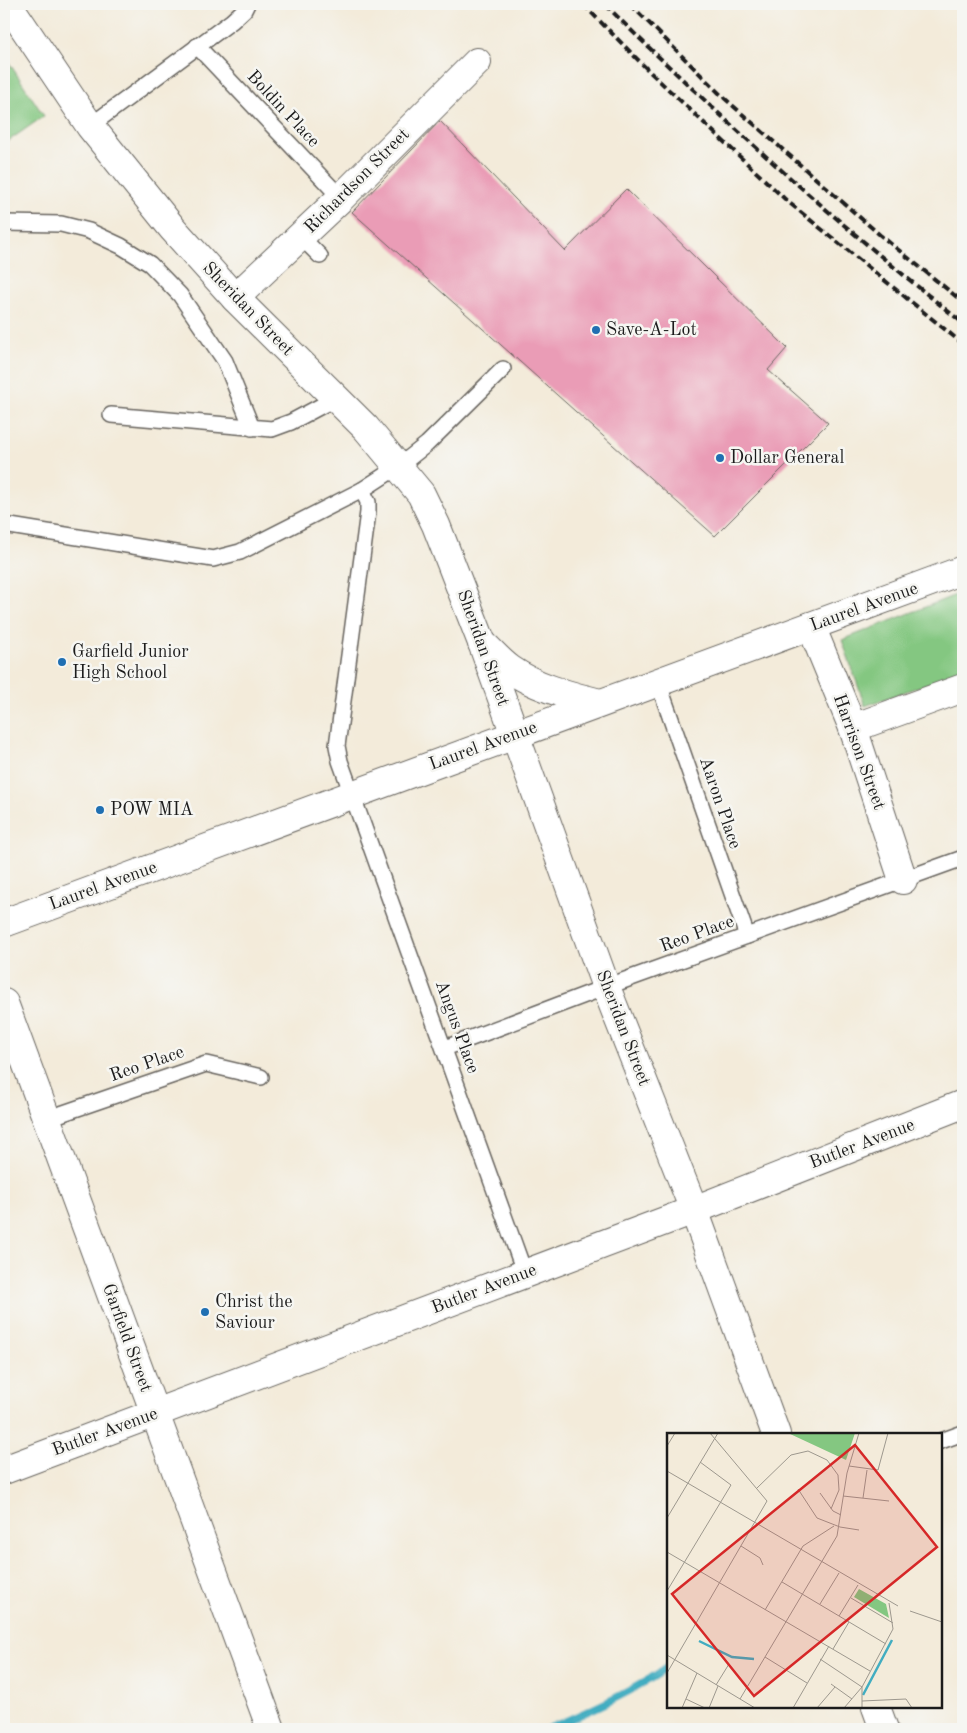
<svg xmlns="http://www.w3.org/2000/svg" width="967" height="1733" font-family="'Old Standard TT',serif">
	<rect width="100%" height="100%" fill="#f6f6f2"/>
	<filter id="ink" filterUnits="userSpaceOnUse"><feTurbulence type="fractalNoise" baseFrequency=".02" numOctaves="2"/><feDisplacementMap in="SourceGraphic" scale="10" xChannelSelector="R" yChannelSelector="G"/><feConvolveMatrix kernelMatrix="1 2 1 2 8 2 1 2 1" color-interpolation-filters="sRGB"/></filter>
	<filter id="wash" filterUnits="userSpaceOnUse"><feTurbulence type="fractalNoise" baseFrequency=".0096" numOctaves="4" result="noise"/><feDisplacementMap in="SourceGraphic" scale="20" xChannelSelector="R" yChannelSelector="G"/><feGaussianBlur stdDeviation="1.12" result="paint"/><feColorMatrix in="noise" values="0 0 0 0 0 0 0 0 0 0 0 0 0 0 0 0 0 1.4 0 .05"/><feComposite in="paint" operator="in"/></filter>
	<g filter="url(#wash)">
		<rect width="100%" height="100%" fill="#f3ebda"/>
		<g fill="#84c781" stroke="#50724e">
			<polygon points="4,55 44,116 4,144"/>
			<polygon points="963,592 963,671 865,706 842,640"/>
		</g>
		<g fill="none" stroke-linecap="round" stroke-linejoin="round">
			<path stroke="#42adc1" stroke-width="8" d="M 548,1729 C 589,1711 631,1693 668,1667"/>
		</g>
		<g id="blocks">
			<polygon fill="#ea9cb6" points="440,121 565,251 626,189 787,348 768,370 828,423 715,536 352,212"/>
		</g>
	</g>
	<g filter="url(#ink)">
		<use href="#blocks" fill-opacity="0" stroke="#67645e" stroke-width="1"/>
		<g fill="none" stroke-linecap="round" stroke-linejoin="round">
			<defs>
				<g id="lane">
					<polyline points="197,46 341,198"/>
					<polyline points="90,126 232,21 244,10 247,4"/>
					<polyline points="4,223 61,224 89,231 121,246 150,264 180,295 225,361 252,428"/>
					<polyline points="301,237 320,256"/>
					<polyline points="111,415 272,429 291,422 336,398"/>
					<polyline points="362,490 368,502 368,512 337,746 340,761 525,1274"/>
					<polyline points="4,525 213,559 240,552 362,490 399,466 427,444 503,369"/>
					<polyline points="658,682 747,936"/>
					<polyline points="445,1048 606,987 963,858"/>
					<polyline points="46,1119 206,1064 261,1077"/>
					<polyline points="941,1441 963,1433"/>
				</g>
				<g id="street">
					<polyline points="8,4 90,126 173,229 235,298 366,428 421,494 436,525 482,643 606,987 694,1210 776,1434"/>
					<polyline points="235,298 341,198 477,62"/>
					<polyline points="811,626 853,728 903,880"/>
					<polyline points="853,728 963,688"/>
					<polyline points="4,1003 271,1729"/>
					<polyline points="4,1470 694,1210 963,1104"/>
					<polyline points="876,1707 884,1729"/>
				</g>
				<g id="secondary">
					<path d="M 482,643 C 491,651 500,662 510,669 C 537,688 569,695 600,703"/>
					<polyline points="4,923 963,570"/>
				</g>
			</defs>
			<use href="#lane" stroke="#67645e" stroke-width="18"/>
			<use href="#street" stroke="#67645e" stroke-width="30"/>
			<use href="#secondary" stroke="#67645e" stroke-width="30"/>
			<use href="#lane" stroke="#fff" stroke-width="15"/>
			<use href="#street" stroke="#fff" stroke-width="28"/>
			<use href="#secondary" stroke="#fff" stroke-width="28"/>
			<g stroke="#1c1c1c" stroke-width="4" stroke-dasharray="8 4" stroke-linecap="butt">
				<polyline points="583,4 651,73 787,201 963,344"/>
				<path d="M 605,4 C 640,40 677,74 714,109 C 794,183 877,255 963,323"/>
				<polyline points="630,4 723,97 880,235 963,302"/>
			</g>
		</g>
	</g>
	<g fill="#1f6fb2" stroke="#f6f6f2" stroke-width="2">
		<circle cx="596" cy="330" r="5"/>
		<circle cx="720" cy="458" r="5"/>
		<circle cx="62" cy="662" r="5"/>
		<circle cx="100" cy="810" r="5"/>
		<circle cx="205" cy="1312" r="5"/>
	</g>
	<g text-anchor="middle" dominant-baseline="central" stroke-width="5" stroke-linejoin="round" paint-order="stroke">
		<g font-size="18" fill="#1c1c1c" stroke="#f6f6f2">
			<text transform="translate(283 109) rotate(47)">Boldin Place</text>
			<text transform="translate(357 181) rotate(-45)">Richardson Street</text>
			<text transform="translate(248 309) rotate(46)">Sheridan Street</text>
			<text transform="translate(864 607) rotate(-20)">Laurel Avenue</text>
			<text transform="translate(483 648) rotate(70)">Sheridan Street</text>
			<text transform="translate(483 746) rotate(-20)">Laurel Avenue</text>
			<text transform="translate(859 752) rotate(70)">Harrison Street</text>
			<text transform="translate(720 803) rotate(71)">Aaron Place</text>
			<text transform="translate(103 886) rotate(-20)">Laurel Avenue</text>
			<text transform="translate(697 934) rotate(-20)">Reo Place</text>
			<text transform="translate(457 1027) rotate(70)">Angus Place</text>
			<text transform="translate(623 1028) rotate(69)">Sheridan Street</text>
			<text transform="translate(147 1064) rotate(-19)">Reo Place</text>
			<text transform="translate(862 1144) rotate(-21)">Butler Avenue</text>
			<text transform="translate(484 1289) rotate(-21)">Butler Avenue</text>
			<text transform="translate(127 1338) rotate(70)">Garfield Street</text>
			<text transform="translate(105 1432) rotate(-20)">Butler Avenue</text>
		</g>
		<g font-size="18" fill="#1c1c1c" stroke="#f6f6f2" text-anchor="start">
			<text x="606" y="330">Save-A-Lot</text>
			<text x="730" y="458">Dollar General</text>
			<text x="72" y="652">Garfield Junior<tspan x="72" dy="21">High School</tspan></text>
			<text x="110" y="810">POW MIA</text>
			<text x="215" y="1302">Christ the<tspan x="215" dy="21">Saviour</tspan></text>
		</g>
	</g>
	<g transform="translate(667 1433)">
		<rect width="275" height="275" fill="#f3ebda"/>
		<path d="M 121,0 L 188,0 L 179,27 ZM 192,156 L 219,171 L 222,185 L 187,164 Z" fill="#84c781"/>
		<path fill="none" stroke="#42adc1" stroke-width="2.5" d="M 32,208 L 65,224 L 87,226M 196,262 L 225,207"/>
		<path fill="none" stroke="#9d988e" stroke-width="1" d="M 0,13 L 8,0M 182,33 L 211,37 L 221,0M 0,38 L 231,173M 90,55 L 124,22 L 141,18 L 160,27 L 171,42 L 172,57 L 164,76M 131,56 L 150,85 L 173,94 L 192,97M 153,60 L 166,78 L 174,82M 176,63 L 222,68M 196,65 L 200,37M 0,85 L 51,0M 74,113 L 93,125 L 96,132M 0,119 L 203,238M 115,149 L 219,211M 0,158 L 64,52 L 33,29M 184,165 L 226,190M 153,171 L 172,140M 98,177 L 136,113 L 167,93M 243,178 L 275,189M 172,183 L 191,152M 166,216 L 182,189M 0,222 L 88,275M 98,224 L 140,250M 153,226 L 195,254 L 177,275M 0,240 L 100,68 L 43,0M 164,251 L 185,266M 49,252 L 62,231M 19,266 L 38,275M 73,266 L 170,103 L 180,40 L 192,0M 195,268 L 239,266 L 245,275M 15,275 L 30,240M 42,275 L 51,253M 126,275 L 162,213M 150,275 L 168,254M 195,275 L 195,254 L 226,196 L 222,170"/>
		<path fill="#d62828" fill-opacity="0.15" stroke="#d62828" stroke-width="2.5" d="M 188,12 L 270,114 L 87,263 L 5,161 Z"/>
		<rect width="275" height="275" fill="none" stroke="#1c1c1c" stroke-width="2.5"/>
	</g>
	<rect width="967" height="1733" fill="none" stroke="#f6f6f2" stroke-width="20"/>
</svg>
